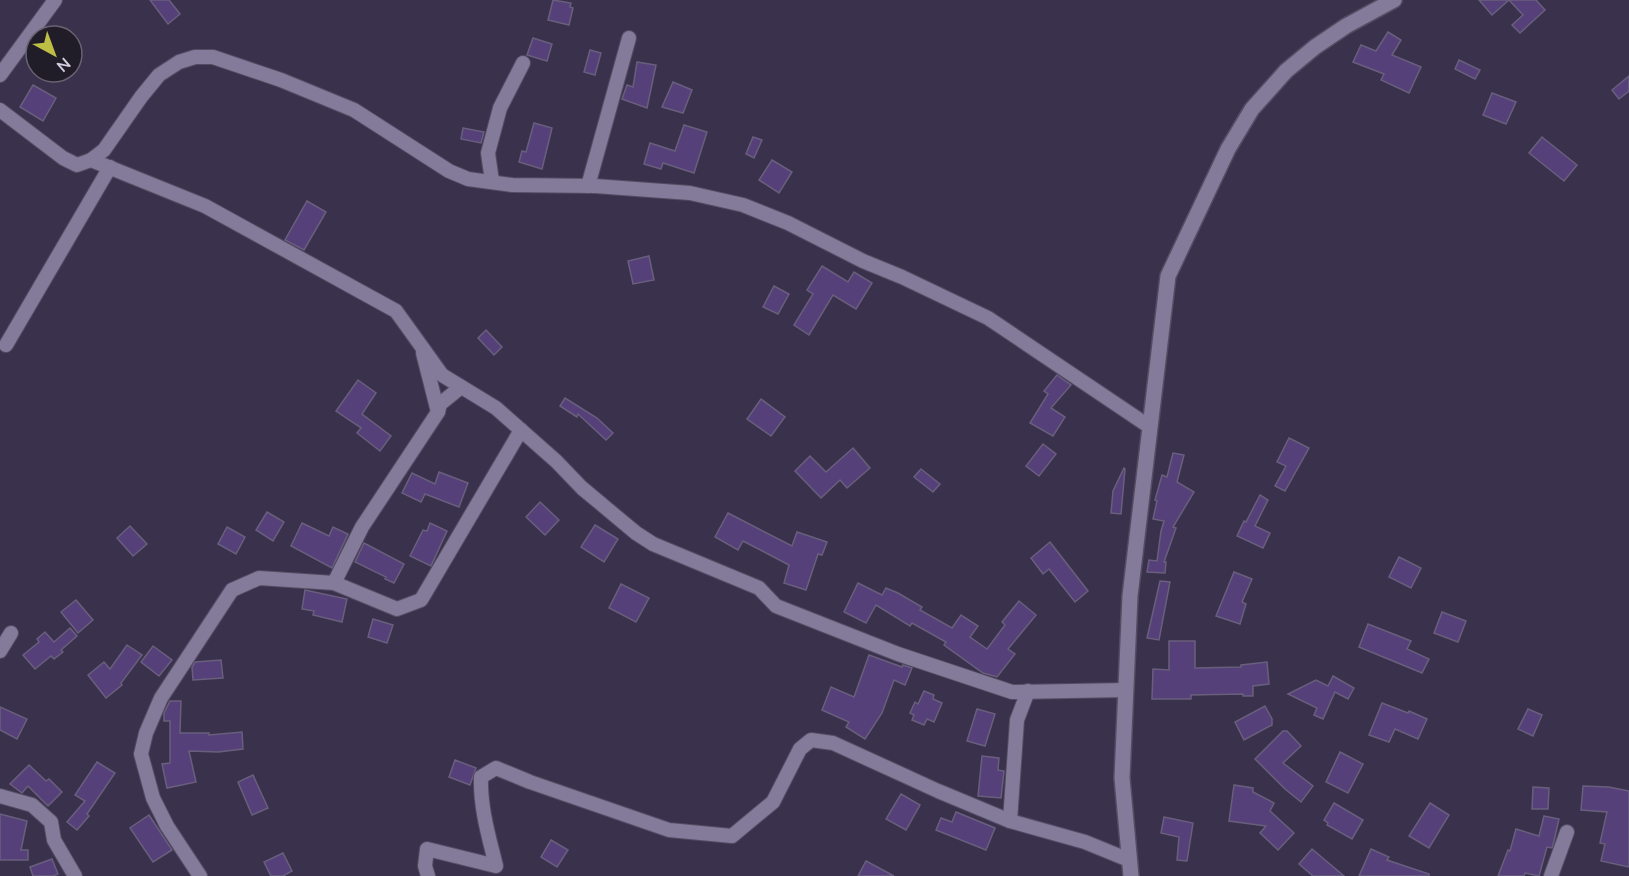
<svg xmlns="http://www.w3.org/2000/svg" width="1629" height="876" font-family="'Nunito Sans',sans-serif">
	<rect width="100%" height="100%" fill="#3a314c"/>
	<g fill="#554079" stroke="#695f7d" stroke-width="1.5">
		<polygon points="150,0 169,0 180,14 168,24"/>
		<polygon points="553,0 571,3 570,7 573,8 569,25 548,20"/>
		<polygon points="1479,0 1536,0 1545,10 1520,33 1512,25 1523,15 1509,0 1492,15"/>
		<polygon points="1388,32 1401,40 1392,55 1421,67 1409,93 1381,80 1384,74 1353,62 1361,45 1376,51"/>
		<polygon points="533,38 552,44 547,61 527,55"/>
		<polygon points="590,50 601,53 595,75 584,72"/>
		<polygon points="1459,60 1480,70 1475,79 1455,69"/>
		<polygon points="637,62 656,65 647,108 622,99 627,85 633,87"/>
		<polygon points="1629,76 1629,91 1619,99 1612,90"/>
		<polygon points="673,82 692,90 683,113 662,107"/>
		<polygon points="33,85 56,98 43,121 20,107"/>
		<polygon points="1492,93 1516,102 1506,124 1483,115"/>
		<polygon points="534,123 552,128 542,169 519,162 522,151 526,152"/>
		<polygon points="684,125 707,132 694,173 663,163 661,169 644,164 650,143 675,151"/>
		<polygon points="463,128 484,132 481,143 461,139"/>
		<polygon points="753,137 762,140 754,158 746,154"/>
		<polygon points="1542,137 1577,165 1564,181 1529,153"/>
		<polygon points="772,160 792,172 779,193 759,180"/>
		<polygon points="307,201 326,212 304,250 285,240"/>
		<polygon points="649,256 654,280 633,284 628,261"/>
		<polygon points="822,266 848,282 854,272 872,283 856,309 833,295 809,335 794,325 813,294 807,290"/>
		<polygon points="774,286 789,294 778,314 763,307"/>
		<polygon points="486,330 502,347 494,355 478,338"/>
		<polygon points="1057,375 1071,385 1051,408 1065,417 1053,436 1030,423 1048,394 1044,391"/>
		<polygon points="358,380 376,393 362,414 391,436 380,451 357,433 361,428 336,411"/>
		<polygon points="565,398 597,418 613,433 606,440 578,414 577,417 560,406"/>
		<polygon points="761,399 785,417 771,436 747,419"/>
		<polygon points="1289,438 1309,448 1285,491 1275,486 1286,466 1277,462"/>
		<polygon points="1043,444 1056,454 1039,476 1026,466"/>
		<polygon points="853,448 870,468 847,488 840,480 821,498 795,471 810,456 826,472"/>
		<polygon points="1173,453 1184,455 1177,482 1194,492 1173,527 1176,528 1164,562 1166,562 1165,573 1147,572 1149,560 1157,561 1161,531 1164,521 1153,519 1157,501 1155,500 1162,475 1167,477"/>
		<polygon points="1124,468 1125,469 1121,514 1111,513 1113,491"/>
		<polygon points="921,469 940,484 933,492 914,477"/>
		<polygon points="439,472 468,483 459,507 425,494 421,502 402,493 412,473 435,484"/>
		<polygon points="1260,495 1268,500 1255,526 1270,533 1263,548 1237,536 1244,521 1246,522"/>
		<polygon points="540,502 559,520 545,535 526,517"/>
		<polygon points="267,512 284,522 273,541 256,530"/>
		<polygon points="728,513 792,546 797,532 827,542 822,555 818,554 806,590 784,583 789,565 743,541 738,550 715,537"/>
		<polygon points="302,523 329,536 333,527 348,534 332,568 291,546"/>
		<polygon points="430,523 447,531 431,566 410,556 423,530 427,531"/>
		<polygon points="595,525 618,539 604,562 581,547"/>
		<polygon points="130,526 147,544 133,556 117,538"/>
		<polygon points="227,527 245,537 236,554 218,544"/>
		<polygon points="1050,542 1088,591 1075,602 1049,569 1043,574 1031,558"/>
		<polygon points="364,543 404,564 394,583 385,579 386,577 355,562"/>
		<polygon points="1399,557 1421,568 1411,588 1389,577"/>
		<polygon points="1234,572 1252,579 1242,602 1246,604 1240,624 1216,616"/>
		<polygon points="1160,581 1170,582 1159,640 1147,638"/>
		<polygon points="858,583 882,595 886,588 898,593 922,607 920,610 952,628 961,615 978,626 970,637 987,649 1005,625 1002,622 1019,601 1036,615 1008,649 1015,654 997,677 983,673 944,645 946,642 912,623 910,626 876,605 866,623 844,612"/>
		<polygon points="621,584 649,598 636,622 609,608"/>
		<polygon points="305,590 347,599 342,622 313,615 314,611 302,609"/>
		<polygon points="76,600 93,620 78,633 61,612"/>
		<polygon points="1442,612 1466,621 1458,642 1434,633"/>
		<polygon points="373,619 393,625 387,643 368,637"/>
		<polygon points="1368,624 1411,641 1407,649 1429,659 1422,673 1359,647"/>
		<polygon points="70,628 77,636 61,650 63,652 54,659 51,656 35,669 23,655 39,642 37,639 45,632 54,642"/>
		<polygon points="1169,641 1195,641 1195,668 1241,667 1241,665 1267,662 1269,684 1253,686 1253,696 1243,696 1243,694 1191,695 1191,699 1152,699 1153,669 1169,670"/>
		<polygon points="127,645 142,655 121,683 122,685 106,698 88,675 104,662 110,669"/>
		<polygon points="153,646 172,660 159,676 141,662"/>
		<polygon points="869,655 902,667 903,665 912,668 905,685 894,680 882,713 865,739 846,727 849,722 822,710 831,687 854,697"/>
		<polygon points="221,660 223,678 193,680 192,667 195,662"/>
		<polygon points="1333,676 1354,688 1348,699 1335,692 1323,719 1314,715 1317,708 1288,694 1316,680 1328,686"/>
		<polygon points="924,691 934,695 933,699 942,703 934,722 927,719 924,725 912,720 914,715 910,713 915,702 918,704"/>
		<polygon points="170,701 181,701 180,733 209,733 209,735 242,732 243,749 218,752 189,751 196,782 167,788 162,764 170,763 170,721 164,721 164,713"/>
		<polygon points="1382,703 1408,713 1409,711 1427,719 1418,739 1395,729 1389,742 1369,735"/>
		<polygon points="1265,706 1272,719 1272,725 1244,740 1235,722"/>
		<polygon points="0,707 27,719 17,739 0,730"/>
		<polygon points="977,709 995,714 985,746 967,741"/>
		<polygon points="1528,709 1542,715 1533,736 1518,729"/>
		<polygon points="1283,731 1287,731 1301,746 1283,763 1313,786 1301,802 1285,789 1255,759"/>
		<polygon points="1340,752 1363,764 1348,793 1326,782"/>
		<polygon points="982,756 999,758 998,770 1004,771 1001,798 978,796"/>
		<polygon points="455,760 476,768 470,785 449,777"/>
		<polygon points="97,762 115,773 87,814 89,816 77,830 67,822 85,801 75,795"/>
		<polygon points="29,765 46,781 49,779 62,792 48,806 28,786 22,793 10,784"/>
		<polygon points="253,775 268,808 252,815 238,782"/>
		<polygon points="1234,785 1253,788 1253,792 1274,803 1270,811 1294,833 1278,850 1260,833 1266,826 1229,821"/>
		<polygon points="1583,786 1609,787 1629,791 1629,867 1601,861 1605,844 1600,843 1607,812 1581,810"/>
		<polygon points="1533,787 1549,788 1548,809 1532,809"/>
		<polygon points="901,794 920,805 906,830 886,819"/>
		<polygon points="1334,803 1363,820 1352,839 1327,825 1328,823 1324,820"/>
		<polygon points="1430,803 1449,815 1429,848 1409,836"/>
		<polygon points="956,812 995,828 986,850 936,830 941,818 952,822"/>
		<polygon points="0,814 27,821 21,850 28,850 28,860 0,860"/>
		<polygon points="149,815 172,850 153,862 130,828"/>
		<polygon points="1544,816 1559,819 1554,841 1552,848 1547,847 1539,876 1525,873 1524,876 1498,876 1508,850 1510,851 1516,829 1539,836"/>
		<polygon points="1164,817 1193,823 1187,861 1177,860 1179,837 1161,833"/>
		<polygon points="551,840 568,850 557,867 541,857"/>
		<polygon points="1312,849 1344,876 1313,876 1299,864"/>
		<polygon points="1371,849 1389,857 1387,860 1429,874 1429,876 1359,876"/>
		<polygon points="283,853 292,871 283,876 271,876 264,862"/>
		<polygon points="52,859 58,874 53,876 33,876 30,867"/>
		<polygon points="866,861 894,876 858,876"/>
	</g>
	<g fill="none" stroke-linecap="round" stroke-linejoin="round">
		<defs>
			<g id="minor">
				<polyline points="0,75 55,0"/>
				<polyline points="0,110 63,158 77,165 91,160 104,150 141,97 159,75 179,62 195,57 213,57 281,80 354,110 449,171 468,179 512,185 595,186 690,193 743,205 788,223 863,261 902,277 988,318 1150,427"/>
				<polyline points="91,160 205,206 396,311 442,375 496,408 556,461 582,488 636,533 653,544 759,588 776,606 898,654 1012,692 1126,690"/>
				<polyline points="492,181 488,153 500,108 523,63"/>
				<polyline points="588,186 629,38"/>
				<polyline points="6,345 110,167"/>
				<polyline points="423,353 438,412"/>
				<polyline points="334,583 362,527 438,412 440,404 461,387"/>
				<polyline points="0,651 11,633"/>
				<polyline points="0,796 32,805 51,822 54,840 75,876"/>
				<polyline points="1010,821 1017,720 1028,691"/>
				<polyline points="200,876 167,826 153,798 141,754 146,733 161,698 232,590 259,578 334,583 397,609 421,600 521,430"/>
				<path d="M 428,876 L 425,866 L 427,849 L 496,866 C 489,837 480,808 481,777 L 496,768 L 530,782 L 669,830 L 732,836 L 773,802 L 800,749 L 811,740 L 833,743 L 938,791 L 1010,821 L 1085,842 L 1129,860"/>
				<polyline points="1551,876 1567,832"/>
			</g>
			<polyline id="tertiary" points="1131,876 1122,778 1130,596 1168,276 1228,149 1252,109 1286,71 1315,47 1346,26 1394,0"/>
		</defs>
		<use href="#minor" stroke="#544c63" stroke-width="16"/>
		<use href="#tertiary" stroke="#544c63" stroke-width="18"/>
		<use href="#minor" stroke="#847a9a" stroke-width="14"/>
		<use href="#tertiary" stroke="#847a9a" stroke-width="15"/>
	</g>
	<g transform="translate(54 54) rotate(139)"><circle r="28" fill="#201c28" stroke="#686372" stroke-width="1.5"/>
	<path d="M0-4.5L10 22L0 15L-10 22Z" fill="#bcbf44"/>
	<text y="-9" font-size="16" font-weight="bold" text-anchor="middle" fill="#d3cee0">N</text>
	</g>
</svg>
